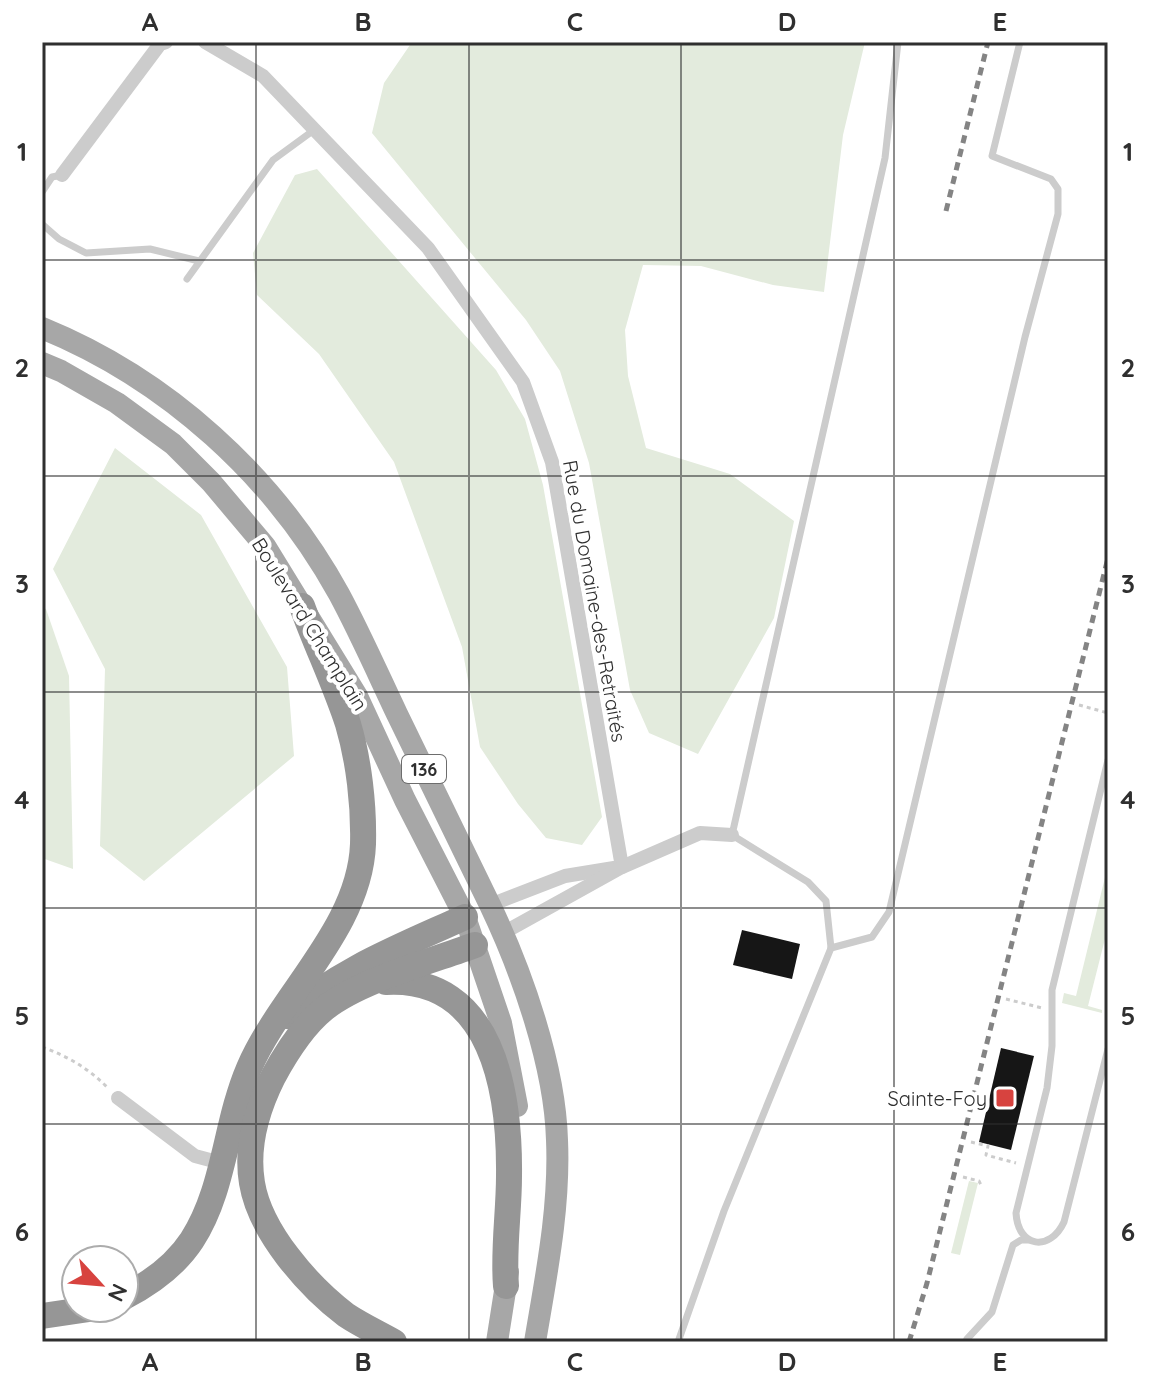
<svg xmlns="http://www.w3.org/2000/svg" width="1150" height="1384" font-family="Quicksand,sans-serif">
	<rect width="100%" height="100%" fill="#fff"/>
	<g fill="#e3ebdd">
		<polygon points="412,42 865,42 843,135 824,292 773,285 701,266 643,265 625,330 628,376 646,448 730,474 794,521 774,618 698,754 649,733 630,690 589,463 560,371 526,320 372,133 384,83"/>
		<polygon points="317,169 496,370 525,419 543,485 602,817 582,845 546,838 518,804 480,747 462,647 394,462 319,354 257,295 253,253 295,175"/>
		<polygon points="115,448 201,515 287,667 294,756 144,881 100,846 105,669 53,569"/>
		<polygon points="42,607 46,609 69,676 73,869 42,858"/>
		<polygon points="1108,865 1108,927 1088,1006 1102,1010 1102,1013 1062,1003 1064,993 1076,996"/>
		<polygon points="969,1181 978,1183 960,1255 951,1253"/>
	</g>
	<g fill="#161616">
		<polygon points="742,930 800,944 792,979 733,965"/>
		<polygon points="1001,1048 1034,1056 1011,1150 979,1142"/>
	</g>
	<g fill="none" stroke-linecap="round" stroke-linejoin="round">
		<g stroke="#ccc" stroke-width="3" stroke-dasharray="4 4" stroke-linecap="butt">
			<polyline points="1079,705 1108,713"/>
			<polyline points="1006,999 1042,1008"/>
			<path d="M 42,1047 C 67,1056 88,1068 107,1087"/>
			<polyline points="971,1142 988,1146 986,1155 1016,1163"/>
			<polyline points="963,1177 979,1181 981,1185"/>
		</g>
		<g stroke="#ccc" stroke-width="7">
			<polyline points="42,192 52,177 62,175"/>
			<polyline points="42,224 59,239 86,253 150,249 199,261"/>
			<polyline points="187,279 273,160 314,130"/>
			<path d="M 1108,760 L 1052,990 L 1052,1046 L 1047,1088 L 1016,1213 C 1018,1248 1050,1252 1064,1222 L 1108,1049"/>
			<polyline points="831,948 872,937 889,912 1025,337 1058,214 1058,189 1051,179 992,156 1020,42"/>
			<polyline points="967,1339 992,1312 1013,1245 1021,1240 1029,1240"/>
			<polyline points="678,1342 724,1211 831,948 826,901 808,882 732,835 885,158 898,42"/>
		</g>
		<g stroke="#ccc" stroke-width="14">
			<polyline points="205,42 263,76 428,248 523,382 552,462 622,867"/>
			<polyline points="62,175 160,44 166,42"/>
			<polyline points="490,905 565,876 614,868"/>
			<polyline points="503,933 622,867 700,833 732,835"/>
			<polyline points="118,1098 195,1156 225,1164"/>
		</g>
		<g stroke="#a7a7a7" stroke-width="22">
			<path d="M 42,328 C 167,379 274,476 339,594 C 360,633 378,674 397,714 C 428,778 459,842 490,905 C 522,972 555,1066 557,1140 C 560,1208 546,1276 535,1342"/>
			<polyline points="42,363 61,371 117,403 173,444 211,482 265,546 357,696 405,800 465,917 501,1023 517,1106"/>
			<polyline points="497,1342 508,1272"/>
		</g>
		<g stroke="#969696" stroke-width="26">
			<path d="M 386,982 C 493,976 510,1093 509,1176 C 509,1213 503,1249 506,1286"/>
			<path d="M 287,1016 C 338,970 404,945 465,917"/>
			<path d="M 124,1297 C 151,1283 175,1266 192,1240 C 225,1189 225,1124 249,1068 C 281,994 360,928 363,844 C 364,806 359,761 348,724 C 335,684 316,645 302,606"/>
			<polyline points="42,1316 96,1308"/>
			<path d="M 394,1342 C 378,1333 361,1325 346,1315 C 308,1286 260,1232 252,1183 C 246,1147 257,1109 273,1077 C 286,1053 303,1026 324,1009 C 358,981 432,961 475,945"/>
		</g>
		<g stroke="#848484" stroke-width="5" stroke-dasharray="8 6" stroke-linecap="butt">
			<polyline points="946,211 988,42"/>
			<polyline points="909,1342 927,1283 1108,558"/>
		</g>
	</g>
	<path fill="none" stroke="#2f2f2f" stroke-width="2" stroke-opacity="0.55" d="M 256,42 L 256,1342M 469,42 L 469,1342M 681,42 L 681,1342M 894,42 L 894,1342M 42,260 L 1108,260M 42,476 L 1108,476M 42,692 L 1108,692M 42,908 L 1108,908M 42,1124 L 1108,1124"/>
	<rect fill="#d7433f" stroke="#fff" stroke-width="3" x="995" y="1088" width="20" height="20" rx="4"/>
	<g text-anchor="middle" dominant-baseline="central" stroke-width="8" stroke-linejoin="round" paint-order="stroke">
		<rect fill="#fff" stroke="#6d6d6d" stroke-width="2" x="402" y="755" width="44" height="28" rx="6"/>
		<g font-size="18" font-weight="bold" fill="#2f2f2f">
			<text x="424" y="769">136</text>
		</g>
		<g font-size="20" fill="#2f2f2f" stroke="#fff">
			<text transform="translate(595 601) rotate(80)">Rue du Domaine-des-Retraités</text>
			<text transform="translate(310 624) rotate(58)">Boulevard Champlain</text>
		</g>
		<g font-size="20" fill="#2f2f2f" stroke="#fff" text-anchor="end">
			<text x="987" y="1098">Sainte-Foy</text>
		</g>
	</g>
	<rect width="1150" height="1384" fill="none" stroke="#ffffff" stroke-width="88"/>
	<g transform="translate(100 1284) rotate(116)"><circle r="38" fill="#ffffff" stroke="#acacac" stroke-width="2"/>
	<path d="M0-6L14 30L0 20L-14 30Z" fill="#d7433f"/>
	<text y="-12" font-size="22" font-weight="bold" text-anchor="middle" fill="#2f2f2f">N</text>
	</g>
	<rect x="44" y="44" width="1062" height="1296" fill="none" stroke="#2f2f2f" stroke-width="3"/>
	<g font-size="26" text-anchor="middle" font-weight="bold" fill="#2f2f2f">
		<text x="150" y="31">A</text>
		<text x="363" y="31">B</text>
		<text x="575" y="31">C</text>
		<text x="787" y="31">D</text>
		<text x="1000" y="31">E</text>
		<text x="22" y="161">1</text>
		<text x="1128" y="161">1</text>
		<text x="22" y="377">2</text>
		<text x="1128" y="377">2</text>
		<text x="22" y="593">3</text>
		<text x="1128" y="593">3</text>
		<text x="22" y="809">4</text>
		<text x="1128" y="809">4</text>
		<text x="22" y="1025">5</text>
		<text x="1128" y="1025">5</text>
		<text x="22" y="1241">6</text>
		<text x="1128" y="1241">6</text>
		<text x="150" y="1371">A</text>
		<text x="363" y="1371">B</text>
		<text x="575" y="1371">C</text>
		<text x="787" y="1371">D</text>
		<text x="1000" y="1371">E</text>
	</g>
</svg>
